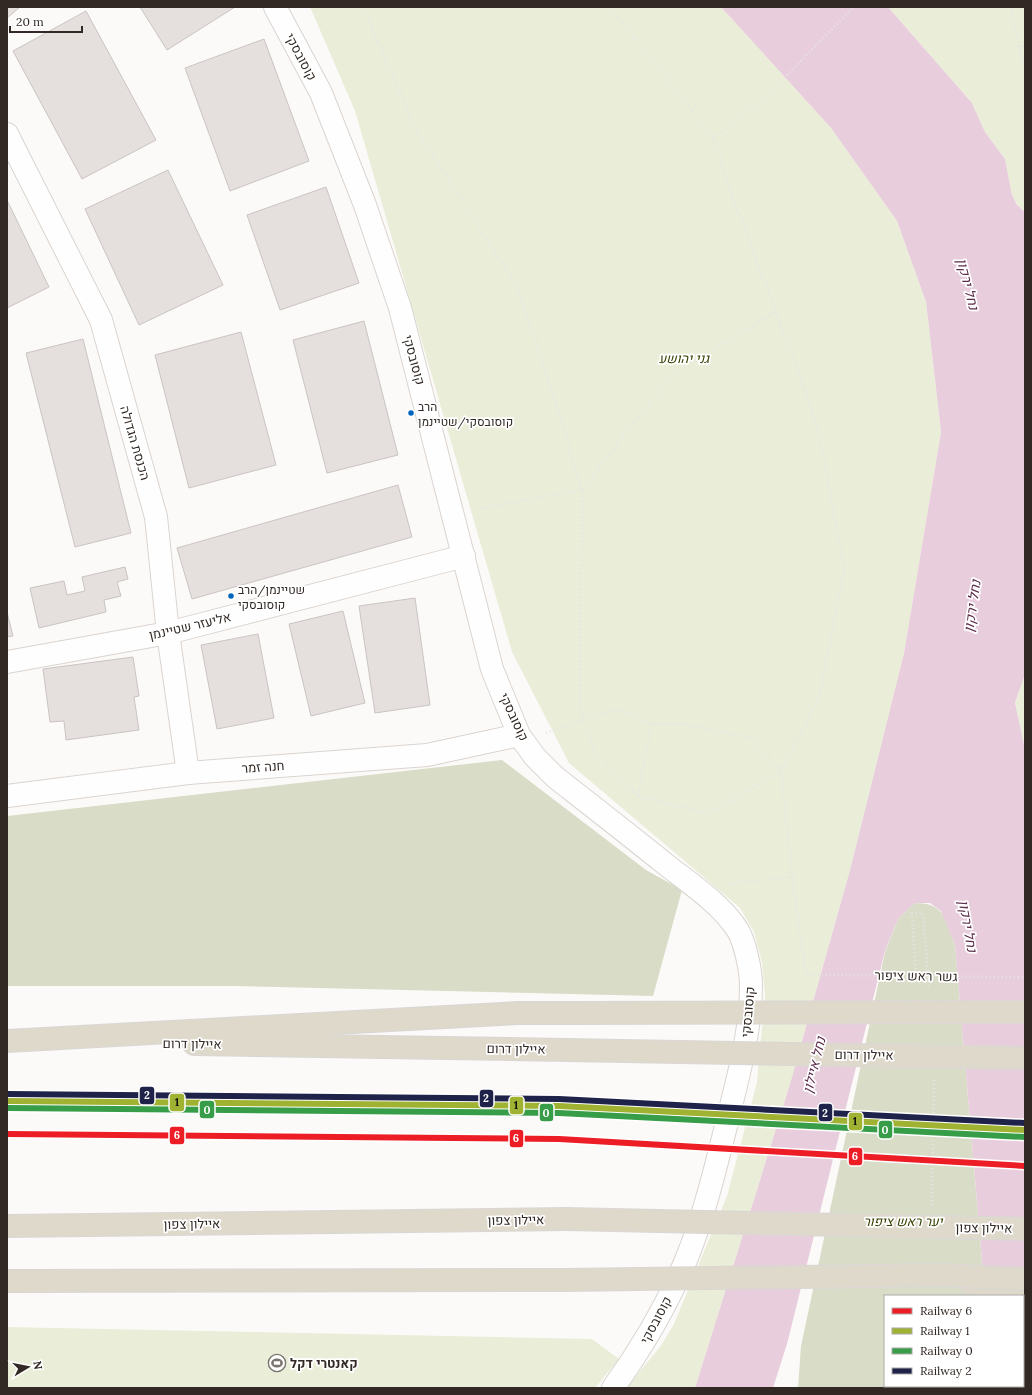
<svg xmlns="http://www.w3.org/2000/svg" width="1032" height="1395" font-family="Lora,Heebo,serif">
	<rect width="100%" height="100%" fill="#fcfaf8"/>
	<g fill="#eaeed9">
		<polygon points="310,7 721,7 831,128 897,221 926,302 941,432 904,653 850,870 790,1084 695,1388 626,1388 660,1347 673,1326 727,1196 757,1082 765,995 762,963 754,932 740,908 569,763 512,652 355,111"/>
		<polygon points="888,7 1025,7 1025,212 1017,205 1012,195 1005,159 985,132 972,103"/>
		<polygon points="1025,674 1025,749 1015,703"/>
		<polygon points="7,1327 592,1339 619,1359 595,1388 7,1388"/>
	</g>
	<g fill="#d9ddc8">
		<polygon points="502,760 646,870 682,890 653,996 235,986 7,986 7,816"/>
		<path d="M 915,903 C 946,903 945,920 955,945 L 985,1296 L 885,1296 L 885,1386 L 988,1386 L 988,1388 L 798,1388 L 801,1346 L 885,952 L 898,919 Z"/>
	</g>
	<polygon fill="#e8cedc" points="721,7 888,7 972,103 985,132 1005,159 1012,195 1017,205 1025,212 1025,674 1015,703 1025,749 1025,1388 995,1388 995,1386 1023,1386 1023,1296 985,1296 955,945 941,911 930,903 915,903 898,919 885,951 787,1344 773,1388 695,1388 790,1084 850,870 904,653 941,432 926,302 897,221 831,128"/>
	<g fill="#e5dfde" stroke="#cac4c3">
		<polygon points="7,7 20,7 7,18"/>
		<polygon points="140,7 235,7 167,50"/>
		<polygon points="86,11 156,140 82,179 13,51"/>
		<polygon points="264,39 309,161 230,191 185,68"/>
		<polygon points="168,170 223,285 139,325 85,209"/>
		<polygon points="326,187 359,283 280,310 247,215"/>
		<polygon points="7,200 49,287 7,308"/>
		<polygon points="364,321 398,455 327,473 293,340"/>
		<polygon points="241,332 276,465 189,488 155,355"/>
		<polygon points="83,339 131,533 75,547 26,353"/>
		<polygon points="398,485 412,537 192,599 177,548"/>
		<polygon points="125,567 128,579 117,582 121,596 104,600 106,612 39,628 30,588 64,581 67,595 85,591 82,577"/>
		<polygon points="415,598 430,705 375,713 359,606"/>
		<polygon points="343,611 365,703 311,716 289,624"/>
		<polygon points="7,612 13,636 7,637"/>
		<polygon points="258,634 274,718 217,729 201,645"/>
		<polygon points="133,657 139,696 134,697 139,730 66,740 64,721 50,722 43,669"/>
	</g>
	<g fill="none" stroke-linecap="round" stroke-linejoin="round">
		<defs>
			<g id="minor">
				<path d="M 275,7 L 321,93 L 365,205 L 400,308 L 492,669 L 519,735 L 535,757 L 555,777 C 592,806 628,834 664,863 C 689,883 719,902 737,929 C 745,941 751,971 751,985 C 751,1032 738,1077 727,1122 C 716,1166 705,1212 688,1255 C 668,1304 644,1345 613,1388"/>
				<polyline points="7,134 101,320 156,517 168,633 188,773"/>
				<polyline points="7,662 168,633 464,556"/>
				<polyline points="7,796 188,773 427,755 519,735"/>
			</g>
			<g id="highway">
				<polyline points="7,1041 518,1013 569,1013"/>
				<polyline points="194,1044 567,1050"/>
				<polyline points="7,1226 566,1219"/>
				<polyline points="7,1281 566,1280"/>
				<polyline points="970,1282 1025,1295"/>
			</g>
		</defs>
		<use href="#minor" stroke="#d9d4d0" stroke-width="24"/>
		<use href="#highway" stroke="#d9d7d5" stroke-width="24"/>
		<g stroke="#e5e4e4" stroke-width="2.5" stroke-dasharray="1 3" stroke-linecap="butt">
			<polyline points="363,7 417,132 517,285 541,356 582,490 580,690 582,719 594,751 638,796 708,814 781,771 819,698 844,571 822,447 808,398 732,195 714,138 610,7"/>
			<polyline points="1010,7 1025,72"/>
			<polyline points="1024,7 1025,11"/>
			<polyline points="1019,46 1025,46"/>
			<polyline points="714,138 762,100 854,7"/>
			<polyline points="476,509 582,490 641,413 679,370 776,312"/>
			<polyline points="546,733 582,719 619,709 651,724 685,724 750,738 781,771 796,905 806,975"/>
			<polyline points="638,796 651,724"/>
			<polyline points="727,884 793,877"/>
			<polyline points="916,977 912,913 923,913 929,989"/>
			<polyline points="932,1205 934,1080"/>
			<polyline points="897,1388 898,1386"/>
		</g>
		<use href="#minor" stroke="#fffefe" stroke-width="22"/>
		<use href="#highway" stroke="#dfd9cb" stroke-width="22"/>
		<defs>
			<g id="highway-bridge">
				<polyline points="569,1013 1025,1012"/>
				<polyline points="567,1050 1025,1058"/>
				<polyline points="566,1219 1025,1229"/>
				<polyline points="566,1280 942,1275 1025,1279"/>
			</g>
		</defs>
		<use href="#highway-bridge" stroke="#d9d7d5" stroke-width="24" stroke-linecap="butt"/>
		<polyline stroke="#e5e4e4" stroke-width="2.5" stroke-dasharray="1 3" stroke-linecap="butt" points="806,975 1025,977"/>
		<use href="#highway-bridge" stroke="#dfd9cb" stroke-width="22"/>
		<defs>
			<polyline id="rail-1" points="7,1134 559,1139 1025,1166"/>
			<polyline id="rail-2" points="7,1101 559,1106 1025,1130"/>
			<polyline id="rail-3" points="7,1108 559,1113 1025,1137"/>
			<polyline id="rail-4" points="7,1094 559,1099 1025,1123"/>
		</defs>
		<use href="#rail-1" stroke="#fff" stroke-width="9"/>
		<use href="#rail-2" stroke="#fff" stroke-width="9"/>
		<use href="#rail-3" stroke="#fff" stroke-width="9"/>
		<use href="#rail-4" stroke="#fff" stroke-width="9"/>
		<use href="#rail-1" stroke="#ed1d26" stroke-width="6"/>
		<use href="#rail-2" stroke="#9fb232" stroke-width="6"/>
		<use href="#rail-3" stroke="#389d48" stroke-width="6"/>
		<use href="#rail-4" stroke="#1f234a" stroke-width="6"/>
	</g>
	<defs>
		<symbol id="stadium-ring" viewBox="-11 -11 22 22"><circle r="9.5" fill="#fff" stroke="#79726e" stroke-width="1.5"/><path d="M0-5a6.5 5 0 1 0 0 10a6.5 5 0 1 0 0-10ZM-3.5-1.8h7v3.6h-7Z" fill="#79726e"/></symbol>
	</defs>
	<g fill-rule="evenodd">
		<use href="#stadium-ring" x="267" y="1353" width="20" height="20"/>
	</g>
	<g fill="#0065bd" stroke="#fff" stroke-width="1.5">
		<circle cx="411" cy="413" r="3.5"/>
		<circle cx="231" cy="596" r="3.5"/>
	</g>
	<g text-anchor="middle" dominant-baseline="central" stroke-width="3.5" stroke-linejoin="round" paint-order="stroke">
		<g font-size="12" fill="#322924" stroke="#fff" text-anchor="start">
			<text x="418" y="406">הרב<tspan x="418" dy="15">קוסובסקי/שטיינמן</tspan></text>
			<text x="238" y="589">שטיינמן/הרב<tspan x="238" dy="15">קוסובסקי</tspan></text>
		</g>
		<g font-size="13" fill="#322924" stroke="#fff">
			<text transform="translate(301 57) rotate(62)">קוסובסקי</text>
			<text transform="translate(414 360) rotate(75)">קוסובסקי</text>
			<text transform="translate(135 443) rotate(74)">הכנסת הגדולה</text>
			<text transform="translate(190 626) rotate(-13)">אליעזר שטיינמן</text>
			<text transform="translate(514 717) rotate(65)">קוסובסקי</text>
			<text transform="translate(263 767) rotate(-4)">חנה זמר</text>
			<text transform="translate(916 976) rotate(1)">גשר ראש ציפור</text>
			<text transform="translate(748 1012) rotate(-85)">קוסובסקי</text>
			<text transform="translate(192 1044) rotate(1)">איילון דרום</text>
			<text transform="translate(516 1049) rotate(1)">איילון דרום</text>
			<text transform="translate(864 1055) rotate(1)">איילון דרום</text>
			<text transform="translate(516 1220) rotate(-1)">איילון צפון</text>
			<text transform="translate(192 1224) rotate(-1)">איילון צפון</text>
			<text transform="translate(984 1228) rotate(1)">איילון צפון</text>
			<text transform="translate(656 1320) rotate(-62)">קוסובסקי</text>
		</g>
		<g font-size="13" font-style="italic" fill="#374001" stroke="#fff">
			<text x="684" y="358">גני יהושע</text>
			<text x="903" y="1221">יער ראש ציפור</text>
		</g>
		<g font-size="13" font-weight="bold" fill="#322924" stroke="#fff" text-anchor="start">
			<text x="290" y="1363">קאנטרי דקל</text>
		</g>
		<g font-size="14" font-style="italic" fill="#5d2d4b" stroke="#fff">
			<text transform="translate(968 284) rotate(76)">נחל ירקון</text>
			<text transform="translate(972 606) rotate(-82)">נחל ירקון</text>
			<text transform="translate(968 926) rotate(80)">נחל ירקון</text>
			<text transform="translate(814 1065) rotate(-76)">נחל איילון</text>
		</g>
	</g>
	<g stroke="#fff" stroke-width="1.5">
		<rect x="139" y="1086" width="16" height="19" rx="4" fill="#1f234a"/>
		<rect x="479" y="1089" width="15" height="19" rx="4" fill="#1f234a"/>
		<rect x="169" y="1093" width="16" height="19" rx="4" fill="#9fb232"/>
		<rect x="509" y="1096" width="15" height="19" rx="4" fill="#9fb232"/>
		<rect x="199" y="1100" width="16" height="19" rx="4" fill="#389d48"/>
		<rect x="818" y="1103" width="15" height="19" rx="4" fill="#1f234a"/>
		<rect x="539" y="1103" width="15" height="19" rx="4" fill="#389d48"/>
		<rect x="848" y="1112" width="15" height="19" rx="4" fill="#9fb232"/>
		<rect x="878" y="1120" width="15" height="19" rx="4" fill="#389d48"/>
		<rect x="169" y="1126" width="16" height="19" rx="4" fill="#ed1d26"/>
		<rect x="509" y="1129" width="15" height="19" rx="4" fill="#ed1d26"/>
		<rect x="848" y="1147" width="15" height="19" rx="4" fill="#ed1d26"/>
	</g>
	<g font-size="11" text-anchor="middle" font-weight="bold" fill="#fff">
		<text x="147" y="1099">2</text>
		<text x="486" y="1102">2</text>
		<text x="207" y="1114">0</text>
		<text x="825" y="1117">2</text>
		<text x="546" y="1117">0</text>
		<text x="885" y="1134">0</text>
		<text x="177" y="1139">6</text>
		<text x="516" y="1142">6</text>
		<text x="855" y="1160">6</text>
	</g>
	<g font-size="11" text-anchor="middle" font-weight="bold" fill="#111">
		<text x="177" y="1106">1</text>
		<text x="516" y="1109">1</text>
		<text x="855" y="1125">1</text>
	</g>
	<rect width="1032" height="1395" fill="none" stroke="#322924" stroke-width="16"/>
	<rect x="884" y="1295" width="140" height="92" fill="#ffffff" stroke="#ada9a7"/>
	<rect x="892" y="1308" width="20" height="6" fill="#ed1d26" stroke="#ada9a7"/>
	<text x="920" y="1315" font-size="12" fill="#322924">Railway 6</text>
	<rect x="892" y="1328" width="20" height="6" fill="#9fb232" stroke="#ada9a7"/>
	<text x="920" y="1335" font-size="12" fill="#322924">Railway 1</text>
	<rect x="892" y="1348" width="20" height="6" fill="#389d48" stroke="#ada9a7"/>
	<text x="920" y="1355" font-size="12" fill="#322924">Railway 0</text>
	<rect x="892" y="1368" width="20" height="6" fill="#1f234a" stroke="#ada9a7"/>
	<text x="920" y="1375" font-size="12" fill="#322924">Railway 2</text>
	<g transform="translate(28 1367) rotate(80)" stroke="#ffffff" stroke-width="3" paint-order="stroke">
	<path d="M0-3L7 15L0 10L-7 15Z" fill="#322924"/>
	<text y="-6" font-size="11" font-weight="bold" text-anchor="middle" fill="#322924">N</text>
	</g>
	<path d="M10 26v6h72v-6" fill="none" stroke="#322924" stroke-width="2"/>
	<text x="16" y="26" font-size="12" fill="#322924" stroke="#ffffff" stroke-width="3" paint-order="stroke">20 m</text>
</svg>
